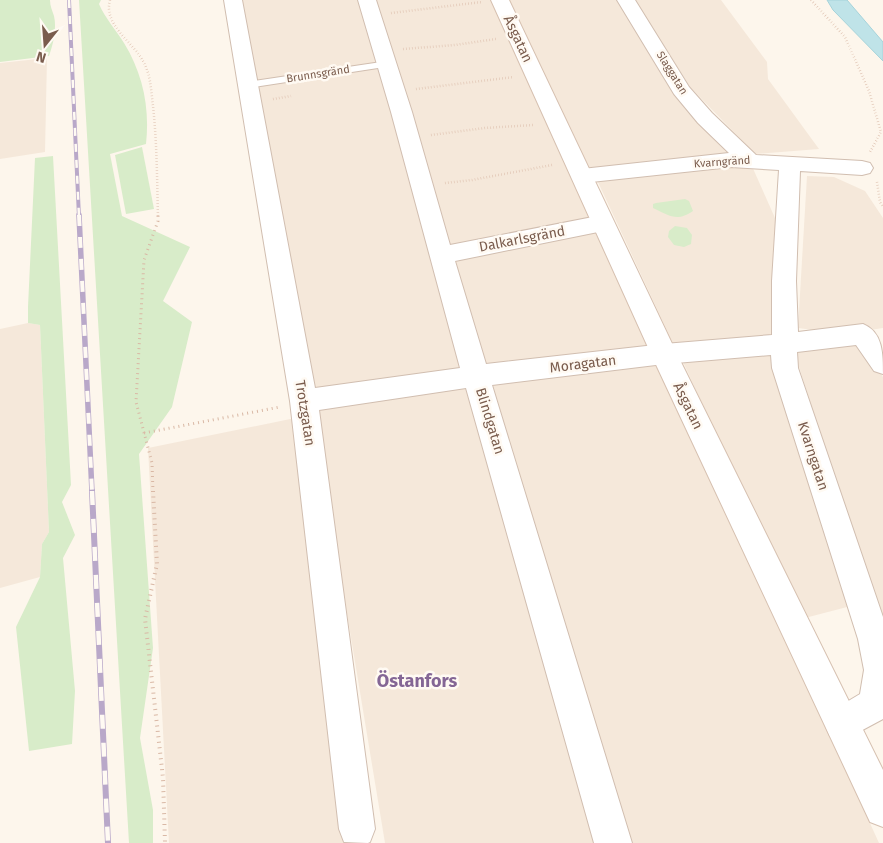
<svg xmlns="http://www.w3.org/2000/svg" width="883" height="843" font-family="'Fira Sans',sans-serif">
	<rect width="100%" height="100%" fill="#fdf6ec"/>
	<g fill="#f5e8da">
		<polygon points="242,0 362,0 461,371 317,397"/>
		<polygon points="372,0 491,0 595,223 451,253"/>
		<polygon points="507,0 617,0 673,92 738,158 601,172 587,167"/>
		<polygon points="635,0 721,0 767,62 768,79 819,149 755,154 690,87"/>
		<polygon points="47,58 45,152 0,159 0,63"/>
		<polygon points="751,164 775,218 778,343 677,352 597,180"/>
		<polygon points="807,176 834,177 865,191 883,218 883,328 844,334 798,328"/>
		<polygon points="599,228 655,351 486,371 452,259"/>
		<polygon points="28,323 40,325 49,532 42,544 40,577 0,588 0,329"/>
		<polygon points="858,341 883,377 883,632 793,348"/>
		<polygon points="774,353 851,606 801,619 683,362"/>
		<polygon points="659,359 879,843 629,843 487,381"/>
		<polygon points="470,383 598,843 385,843 313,408"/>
		<polygon points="300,417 366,843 169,843 148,448"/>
	</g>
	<g fill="#d8ecc9">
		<path d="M 0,0 L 50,0 C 50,6 52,10 54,16 C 57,28 53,45 49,56 L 0,62 Z"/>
		<path d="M 79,0 L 101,0 L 99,4 C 105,18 116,30 124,43 C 143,74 150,108 146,144 L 110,154 L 122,216 L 190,247 L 163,301 L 192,322 L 172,407 L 139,454 L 153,648 L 140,738 L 153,810 L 153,843 L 129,843 Z"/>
		<polygon points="142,147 154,209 126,214 115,155"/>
		<polygon points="53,156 71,485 62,502 75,535 63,558 75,691 72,744 29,751 16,627 40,577 42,544 49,532 40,325 28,323 28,307 35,158"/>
		<path d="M 685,199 L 689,201 L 693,211 C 677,222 670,216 653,208 L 653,204 L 656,203 Z"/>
		<polygon points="675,226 687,228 692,235 691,244 684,247 674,245 668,237 669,231"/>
	</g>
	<polygon fill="#bfe3e8" stroke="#a5d3da" points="827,0 847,0 883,42 883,61 833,10"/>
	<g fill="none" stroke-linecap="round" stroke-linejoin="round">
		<defs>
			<polygon id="lane" points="388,61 391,62 391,66 248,88 243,85 248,82"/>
			<path id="street" d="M 224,0 L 242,0 L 315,388 L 460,368 L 391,112 L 358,0 L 376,0 L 412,112 L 450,245 L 603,215 L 611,217 L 614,223 L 611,229 L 603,231 L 455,261 L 486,364 L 664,344 L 772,335 L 772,281 L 779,170 L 731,167 L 582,183 L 574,181 L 571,176 L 574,171 L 582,169 L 729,153 L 698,123 L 674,94 L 617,0 L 635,0 L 689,87 L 712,113 L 756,155 L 862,161 L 870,163 L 873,168 L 870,173 L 862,175 L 800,171 L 796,281 L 798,332 L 863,324 C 883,332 883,354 883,374 L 874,371 L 856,345 L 797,352 L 798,368 L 883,617 L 883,719 L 842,741 L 830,736 L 825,724 L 830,712 L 860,694 L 864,670 L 858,639 L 772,368 L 771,355 L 664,364 L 492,385 L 632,843 L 594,843 L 466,388 L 319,410 L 375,829 L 370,842 L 368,843 L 344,842 L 339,829 L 290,401 Z"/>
			<polygon id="secondary" points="491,0 509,0 677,354 883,770 883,827 870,822 651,354"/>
		</defs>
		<use href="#lane" stroke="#d1beb0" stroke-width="2"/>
		<use href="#street" stroke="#d1beb0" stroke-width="2"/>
		<use href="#secondary" stroke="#d6c0b0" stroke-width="2"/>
		<g stroke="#d9b8a5" stroke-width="2.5" stroke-dasharray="0.5 2.5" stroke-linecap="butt">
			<path d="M 110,0 C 103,25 133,42 143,61 C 151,75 151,91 153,106 C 157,143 157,180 158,217"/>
			<polyline points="811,0 845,37 869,91 881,132 870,152"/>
			<polyline points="391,13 482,2"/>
			<polyline points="403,49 455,45 496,39"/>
			<polyline points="416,89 514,77"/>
			<polyline points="273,99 291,96"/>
			<polyline points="431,135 485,128 534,125"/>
			<polyline points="877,182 880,202 883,207"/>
			<polyline points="445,183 472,180 552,165"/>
		</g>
		<g stroke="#d9b8a5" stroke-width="3" stroke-dasharray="1 4" stroke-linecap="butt">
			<polyline points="144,433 280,407"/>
			<polyline points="153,492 152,463 136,402 144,260 158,221 158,215"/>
		</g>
		<polyline stroke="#d9b8a5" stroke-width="4" stroke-dasharray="1 4.5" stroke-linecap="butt" points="153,491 157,564 145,619 163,778 165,843"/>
		<use href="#lane" fill="#fff" fill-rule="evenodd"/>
		<use href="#street" fill="#fff" fill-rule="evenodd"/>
		<use href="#secondary" fill="#fff" fill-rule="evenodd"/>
		<defs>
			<polyline id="rail-far2" points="69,0 79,217"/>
			<polyline id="rail-far1" points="79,215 92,492"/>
			<polyline id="rail" points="92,491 108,843"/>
		</defs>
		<use href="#rail-far2" stroke="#b9a8c9" stroke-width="4"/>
		<use href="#rail-far1" stroke="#b9a8c9" stroke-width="5.5"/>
		<use href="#rail" stroke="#b9a8c9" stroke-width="6"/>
		<use href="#rail-far2" stroke="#fffaf3" stroke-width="2.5" stroke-dasharray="8" stroke-linecap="butt"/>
		<use href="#rail-far1" stroke="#fffaf3" stroke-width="4" stroke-dasharray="11" stroke-linecap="butt"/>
		<use href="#rail" stroke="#fffaf3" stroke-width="4.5" stroke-dasharray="14" stroke-linecap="butt"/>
	</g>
	<g text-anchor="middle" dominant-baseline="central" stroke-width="5" stroke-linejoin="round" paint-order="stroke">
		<g font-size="11" fill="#7a5c4d" stroke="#fffaf3">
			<text transform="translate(672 73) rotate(58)">Slaggatan</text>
			<text transform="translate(318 74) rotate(-9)">Brunnsgränd</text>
			<text transform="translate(722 162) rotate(-4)">Kvarngränd</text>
		</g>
		<g font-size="14" fill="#7a5c4d" stroke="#fffaf3">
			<text transform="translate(518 39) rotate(65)">Åsgatan</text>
			<text transform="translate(522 239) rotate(-11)">Dalkarlsgränd</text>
			<text transform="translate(583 364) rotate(-7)">Moragatan</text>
			<text transform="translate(688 406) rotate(64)">Åsgatan</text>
			<text transform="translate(305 413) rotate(81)">Trotzgatan</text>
			<text transform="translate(490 421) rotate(73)">Blindgatan</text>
			<text transform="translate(813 456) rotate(72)">Kvarngatan</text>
		</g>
		<g font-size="18" font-weight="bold" fill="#846695" stroke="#fffaf3">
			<text x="417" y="681">Östanfors</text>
		</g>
	</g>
	<g transform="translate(45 45) rotate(197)" stroke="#fffaf3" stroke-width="4" paint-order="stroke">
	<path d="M0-4L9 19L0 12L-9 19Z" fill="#7a5c4d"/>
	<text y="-8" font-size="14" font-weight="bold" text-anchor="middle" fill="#7a5c4d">N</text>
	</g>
</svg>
